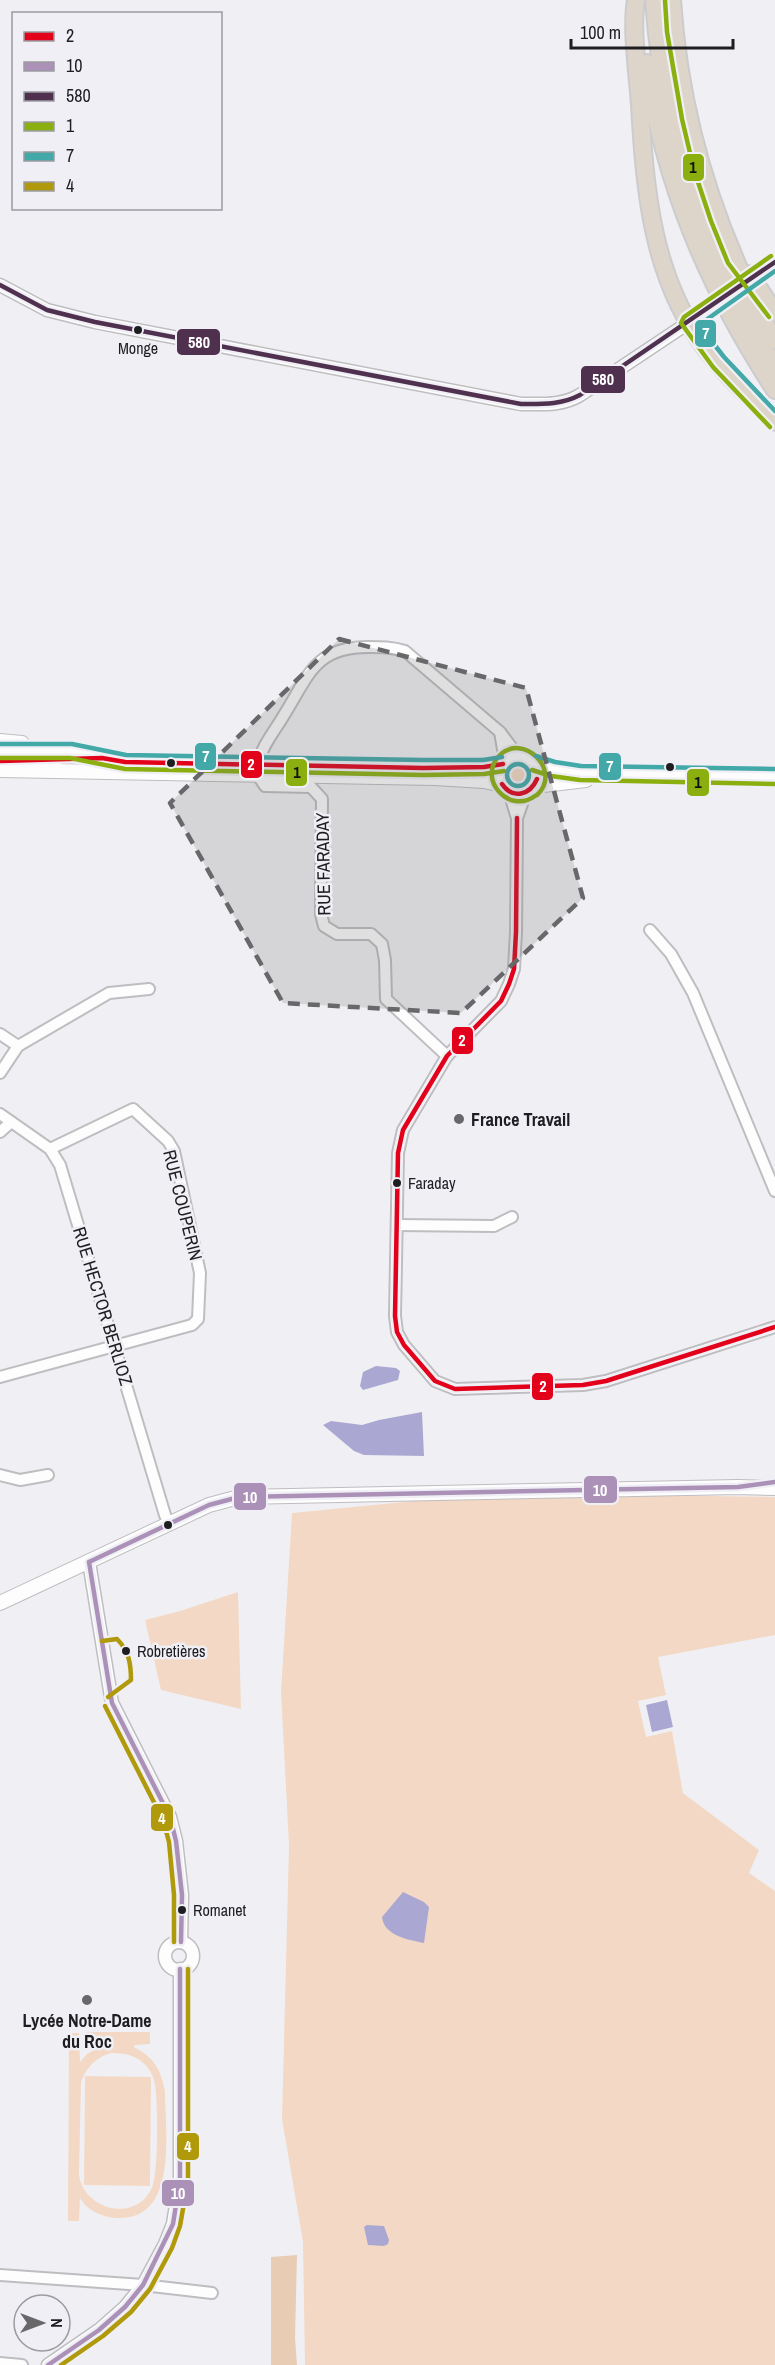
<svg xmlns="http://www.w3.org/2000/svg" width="775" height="2365" font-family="'Archivo Narrow',sans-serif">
	<rect width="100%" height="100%" fill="#f0f0f4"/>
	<g fill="#f3d9c5" fill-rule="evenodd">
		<circle cx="520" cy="775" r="11"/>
		<polygon points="496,1493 775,1497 775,1635 658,1657 666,1695 638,1701 646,1737 672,1731 683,1793 759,1850 749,1873 775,1891 775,2365 305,2365 303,2242 282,2119 289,1845 281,1692 292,1513"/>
		<polygon points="238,1592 241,1709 161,1690 145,1620 180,1611"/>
		<path d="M 86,2032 L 150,2032 L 150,2044 L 135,2045 L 134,2047 C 154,2057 161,2070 165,2091 C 165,2130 179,2219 119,2218 C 104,2218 87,2211 80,2198 L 79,2221 L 68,2221 L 69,2033 L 79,2033 L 80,2062 L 87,2054 L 101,2046 L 101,2043 L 86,2043 ZM 111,2053 C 126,2053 139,2056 148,2068 C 152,2073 154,2079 155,2085 C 158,2103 159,2177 151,2190 C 133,2223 84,2209 79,2175 L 81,2082 C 87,2067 95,2058 111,2053 Z"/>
		<polygon points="85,2076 151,2077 150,2186 84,2185"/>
	</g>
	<polygon fill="#e9ccb4" points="297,2255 295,2338 297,2365 271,2365 271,2257"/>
	<g fill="#aaa8d2">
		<polygon points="376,1366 396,1368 400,1371 398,1380 363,1390 360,1386 363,1372"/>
		<polygon points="422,1412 424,1456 364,1455 354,1451 323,1425 331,1421 362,1425 379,1420"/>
		<polygon points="667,1700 673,1727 652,1732 646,1705"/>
		<path d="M 403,1892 L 424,1902 L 429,1907 L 424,1943 C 409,1940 384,1936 382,1917 Z"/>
		<polygon points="367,2225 384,2226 389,2240 388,2244 384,2246 368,2245 364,2227"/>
	</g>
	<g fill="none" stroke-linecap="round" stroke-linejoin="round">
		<defs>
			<g id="minor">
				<polyline points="505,761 500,732 518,756"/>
				<path d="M 258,764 C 261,747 276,729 284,715 C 309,675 315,647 368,647 C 381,647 392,647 405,651 L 500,732"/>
				<polyline points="257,774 265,786 311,787 322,799 321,914 324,926 337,934 371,934 382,944 385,960 386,999 447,1056"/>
				<polyline points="509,792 517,818 526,793"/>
				<polyline points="517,818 516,932 514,969 509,984 501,1001 447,1056 403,1130 398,1153 395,1316 397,1332 404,1345 435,1381 455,1389 583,1385 606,1381 775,1327"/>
				<polyline points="650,930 671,954 693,993 775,1191"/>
				<polyline points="0,1034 18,1046"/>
				<polyline points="0,1073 18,1046 109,993 149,989"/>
				<polyline points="0,1114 50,1149 60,1165 165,1515 169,1523"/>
				<polyline points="0,1132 11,1122"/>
				<polyline points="397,1225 494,1226 512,1217"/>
				<polyline points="0,1377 192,1325 198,1319 200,1273 174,1151 168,1141 133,1109 50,1149"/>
				<polyline points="0,1475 20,1480 48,1475"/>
				<polyline points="0,2275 143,2285 212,2293"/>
				<polyline points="0,2363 22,2365"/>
			</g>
			<g id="tertiary">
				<polyline points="762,271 775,262"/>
				<path d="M 0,285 L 47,310 L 95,322 L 521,404 C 542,404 562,406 580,395 L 715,305"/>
				<polyline points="89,1562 112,1703 170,1817 176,1841 182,1895 181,1942"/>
				<circle cx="179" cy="1956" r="14"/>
				<polyline points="48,2365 99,2330 125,2307 143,2285 165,2244 173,2224 180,2180 180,1969"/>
			</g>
			<g id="secondary">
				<polyline points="0,741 22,743"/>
				<polyline points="0,751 71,751 125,762 423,768 484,767 503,764"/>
				<circle cx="519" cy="775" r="19"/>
				<polyline points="11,761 55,760"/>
				<polyline points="534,763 553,769 580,773 775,777"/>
				<polyline points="0,770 435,778 484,781 502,785"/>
				<polyline points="535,786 586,780"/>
				<polyline points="0,1603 209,1505 239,1497 738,1487 775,1488"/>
			</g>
			<g id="trunk">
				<path d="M 636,0 C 631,29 638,75 640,105 C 645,191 652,278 706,349 C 726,376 751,398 775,422"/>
				<path d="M 654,0 C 663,131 705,255 775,366"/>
				<path d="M 672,0 C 678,92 701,182 738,266 C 749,292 759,317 775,340"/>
				<path d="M 647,63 C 663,183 709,289 775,390"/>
				<polyline points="747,274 760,290 775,313"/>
			</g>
		</defs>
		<use href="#minor" stroke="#bebec1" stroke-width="14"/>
		<use href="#tertiary" stroke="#bebec1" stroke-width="15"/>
		<use href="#secondary" stroke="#bebec1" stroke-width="16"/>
		<use href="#trunk" stroke="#ccccce" stroke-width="20"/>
		<use href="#minor" stroke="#fdfdfd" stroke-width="10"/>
		<use href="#tertiary" stroke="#fdfdfd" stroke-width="12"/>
		<use href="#secondary" stroke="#fdfdfd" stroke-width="14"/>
		<use href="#trunk" stroke="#ded5ca" stroke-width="16"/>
		<defs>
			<polyline id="tertiary-bridge" points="715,305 762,271"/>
		</defs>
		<use href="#tertiary-bridge" stroke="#bebec1" stroke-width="15" stroke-linecap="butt"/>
		<use href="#tertiary-bridge" stroke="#fdfdfd" stroke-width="12"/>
		<defs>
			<g id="bus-1">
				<polyline points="0,761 102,758 125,762 423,768 484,767 503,764"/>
				<path d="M 502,784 C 513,800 530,795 537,779"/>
				<polyline points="517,818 516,932 514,969 509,984 501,1001 447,1056 403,1130 398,1153 395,1316 397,1332 404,1345 435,1381 455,1389 583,1385 606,1381 775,1327"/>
			</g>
			<g id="bus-2">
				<polyline points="89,1562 209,1505 239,1497 738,1487 775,1482"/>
				<polyline points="89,1562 112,1703 170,1817 176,1841 182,1895 181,1942"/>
				<polyline points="48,2365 99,2330 125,2307 143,2285 173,2224 180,2180 180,1969"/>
			</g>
			<path id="bus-3" d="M 0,285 L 47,310 L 95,322 L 521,404 C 542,404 561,405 580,395 L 775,262"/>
			<g id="bus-4">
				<polyline points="665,0 667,32 682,119 694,170 711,221 728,263 769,317"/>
				<polyline points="770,427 713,367 681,323 684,317 771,256"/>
				<polyline points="0,758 70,758 125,769 423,775 484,774 504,771"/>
				<polyline points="532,770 551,776 580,780 775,784"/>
				<path d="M 535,796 C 509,815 477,779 499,756 C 523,731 563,771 537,795"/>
			</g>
			<g id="bus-5">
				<polyline points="775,271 699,325 724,357 775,411"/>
				<polyline points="0,744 72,744 126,755 423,760 483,760 502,757"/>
				<polyline points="536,756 555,762 581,766 775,769"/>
				<circle cx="518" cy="775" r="11"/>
			</g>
			<g id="bus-6">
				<path d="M 102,1641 L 117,1639 C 129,1651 131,1664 131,1680 L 108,1697"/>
				<polyline points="105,1706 163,1820 169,1842 174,1895 174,1942"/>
				<polyline points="61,2365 103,2336 131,2312 150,2289 172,2248 180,2226 188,2180 188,1969"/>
			</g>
		</defs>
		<use href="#bus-1" stroke="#efeff5" stroke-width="9"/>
		<use href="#bus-2" stroke="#efeff5" stroke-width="9"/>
		<use href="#bus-3" stroke="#efeff5" stroke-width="9"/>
		<use href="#bus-4" stroke="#efeff5" stroke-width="9"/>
		<use href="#bus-5" stroke="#efeff5" stroke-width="9"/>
		<use href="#bus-6" stroke="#efeff5" stroke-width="9"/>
		<use href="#bus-1" stroke="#e2001a" stroke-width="4.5"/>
		<use href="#bus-2" stroke="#ab91b7" stroke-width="4.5"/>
		<use href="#bus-3" stroke="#4f304e" stroke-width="4.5"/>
		<use href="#bus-4" stroke="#8baf0f" stroke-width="4.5"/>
		<use href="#bus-5" stroke="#43a8a8" stroke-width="4.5"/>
		<use href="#bus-6" stroke="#b09a0b" stroke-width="4.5"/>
	</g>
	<path fill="#68686a" fill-opacity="0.2" stroke="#68686a" stroke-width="4.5" stroke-dasharray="12 8" stroke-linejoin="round" d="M 339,639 L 526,688 L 583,898 L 461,1013 L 283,1003 L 170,803 Z"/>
	<g fill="#1e1e20" stroke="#efeff5" stroke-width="2">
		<circle cx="138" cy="330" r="5"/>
		<circle cx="171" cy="763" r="5"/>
		<circle cx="670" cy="767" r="5"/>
		<circle cx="397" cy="1183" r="5"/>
		<circle cx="168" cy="1525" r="5"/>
		<circle cx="126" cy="1651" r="5"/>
		<circle cx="182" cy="1910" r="5"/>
	</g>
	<g fill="#68686a" stroke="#efeff5" stroke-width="2">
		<circle cx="459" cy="1119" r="6"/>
		<circle cx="87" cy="2000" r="6"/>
	</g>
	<g text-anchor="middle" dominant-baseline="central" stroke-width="5" stroke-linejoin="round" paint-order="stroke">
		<g font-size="16" fill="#1e1e20" stroke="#efeff5" text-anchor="start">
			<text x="138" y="348" text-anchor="middle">Monge</text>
			<text x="408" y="1183">Faraday</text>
			<text x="137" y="1651">Robretières</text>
			<text x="193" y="1910">Romanet</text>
		</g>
		<g font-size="18" fill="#1e1e20" stroke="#efeff5">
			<text transform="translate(323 864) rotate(-91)">RUE FARADAY</text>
			<text transform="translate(183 1205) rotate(76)">RUE COUPERIN</text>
			<text transform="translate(103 1306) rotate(73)">RUE HECTOR BERLIOZ</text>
		</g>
		<g font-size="18" font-weight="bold" fill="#1e1e20" stroke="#efeff5" text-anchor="start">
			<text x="471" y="1119">France Travail</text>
			<text x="87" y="2020" text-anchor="middle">Lycée Notre-Dame<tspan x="87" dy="21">du Roc</tspan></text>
		</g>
	</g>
	<g stroke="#efeff5" stroke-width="2">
		<rect x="682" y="153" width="23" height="29" rx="6" fill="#8baf0f"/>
		<rect x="694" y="319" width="23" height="29" rx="6" fill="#43a8a8"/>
		<rect x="176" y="328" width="45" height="28" rx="6" fill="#4f304e"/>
		<rect x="580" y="365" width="46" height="29" rx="6" fill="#4f304e"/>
		<rect x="194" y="742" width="23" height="29" rx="6" fill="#43a8a8"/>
		<rect x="240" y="750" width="23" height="29" rx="6" fill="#e2001a"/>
		<rect x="598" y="752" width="24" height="29" rx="6" fill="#43a8a8"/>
		<rect x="285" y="758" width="23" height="29" rx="6" fill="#8baf0f"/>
		<rect x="686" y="768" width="24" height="29" rx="6" fill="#8baf0f"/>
		<rect x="451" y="1026" width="23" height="29" rx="6" fill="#e2001a"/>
		<rect x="531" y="1372" width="23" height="29" rx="6" fill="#e2001a"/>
		<rect x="583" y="1475" width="35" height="29" rx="6" fill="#ab91b7"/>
		<rect x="233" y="1482" width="34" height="29" rx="6" fill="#ab91b7"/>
		<rect x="150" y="1803" width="24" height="29" rx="6" fill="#b09a0b"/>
		<rect x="176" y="2132" width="24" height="29" rx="6" fill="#b09a0b"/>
		<rect x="161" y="2179" width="34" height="28" rx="6" fill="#ab91b7"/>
	</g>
	<g font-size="16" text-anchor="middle" font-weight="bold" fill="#fff">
		<text x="706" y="339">7</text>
		<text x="199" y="348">580</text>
		<text x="603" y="385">580</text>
		<text x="206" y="762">7</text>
		<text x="251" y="770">2</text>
		<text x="610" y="772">7</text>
		<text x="462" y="1046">2</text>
		<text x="543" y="1392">2</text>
		<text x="600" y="1496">10</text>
		<text x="250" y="1503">10</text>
		<text x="162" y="1824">4</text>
		<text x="188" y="2152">4</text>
		<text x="178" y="2199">10</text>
	</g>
	<g font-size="16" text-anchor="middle" font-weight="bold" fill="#111">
		<text x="693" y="173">1</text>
		<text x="297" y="778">1</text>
		<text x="698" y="788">1</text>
	</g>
	<rect x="12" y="12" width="210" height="198" fill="#efeff5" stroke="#9b9ba0" stroke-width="1.5"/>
	<rect x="24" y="32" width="30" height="9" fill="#e2001a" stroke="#9b9ba0" stroke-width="1.5"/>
	<text x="66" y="42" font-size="18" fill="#1e1e20">2</text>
	<rect x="24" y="62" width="30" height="9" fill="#ab91b7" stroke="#9b9ba0" stroke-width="1.5"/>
	<text x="66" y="72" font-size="18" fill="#1e1e20">10</text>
	<rect x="24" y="92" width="30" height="9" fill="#4f304e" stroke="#9b9ba0" stroke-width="1.5"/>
	<text x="66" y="102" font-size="18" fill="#1e1e20">580</text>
	<rect x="24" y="122" width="30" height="9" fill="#8baf0f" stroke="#9b9ba0" stroke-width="1.5"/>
	<text x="66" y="132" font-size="18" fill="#1e1e20">1</text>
	<rect x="24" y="152" width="30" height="9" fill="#43a8a8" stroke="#9b9ba0" stroke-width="1.5"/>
	<text x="66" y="162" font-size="18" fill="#1e1e20">7</text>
	<rect x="24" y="182" width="30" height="9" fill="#b09a0b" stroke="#9b9ba0" stroke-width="1.5"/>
	<text x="66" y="192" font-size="18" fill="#1e1e20">4</text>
	<g transform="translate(42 2323) rotate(90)"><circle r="28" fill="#efeff5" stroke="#9b9ba0" stroke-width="1.5"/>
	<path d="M0-4.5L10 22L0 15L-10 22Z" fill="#68686a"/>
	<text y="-9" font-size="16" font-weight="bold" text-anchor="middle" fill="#1e1e20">N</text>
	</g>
	<path d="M571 39v9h162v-9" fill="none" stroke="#1e1e20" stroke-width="3"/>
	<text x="580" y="39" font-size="18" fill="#1e1e20" stroke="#efeff5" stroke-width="4.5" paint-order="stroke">100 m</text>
</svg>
